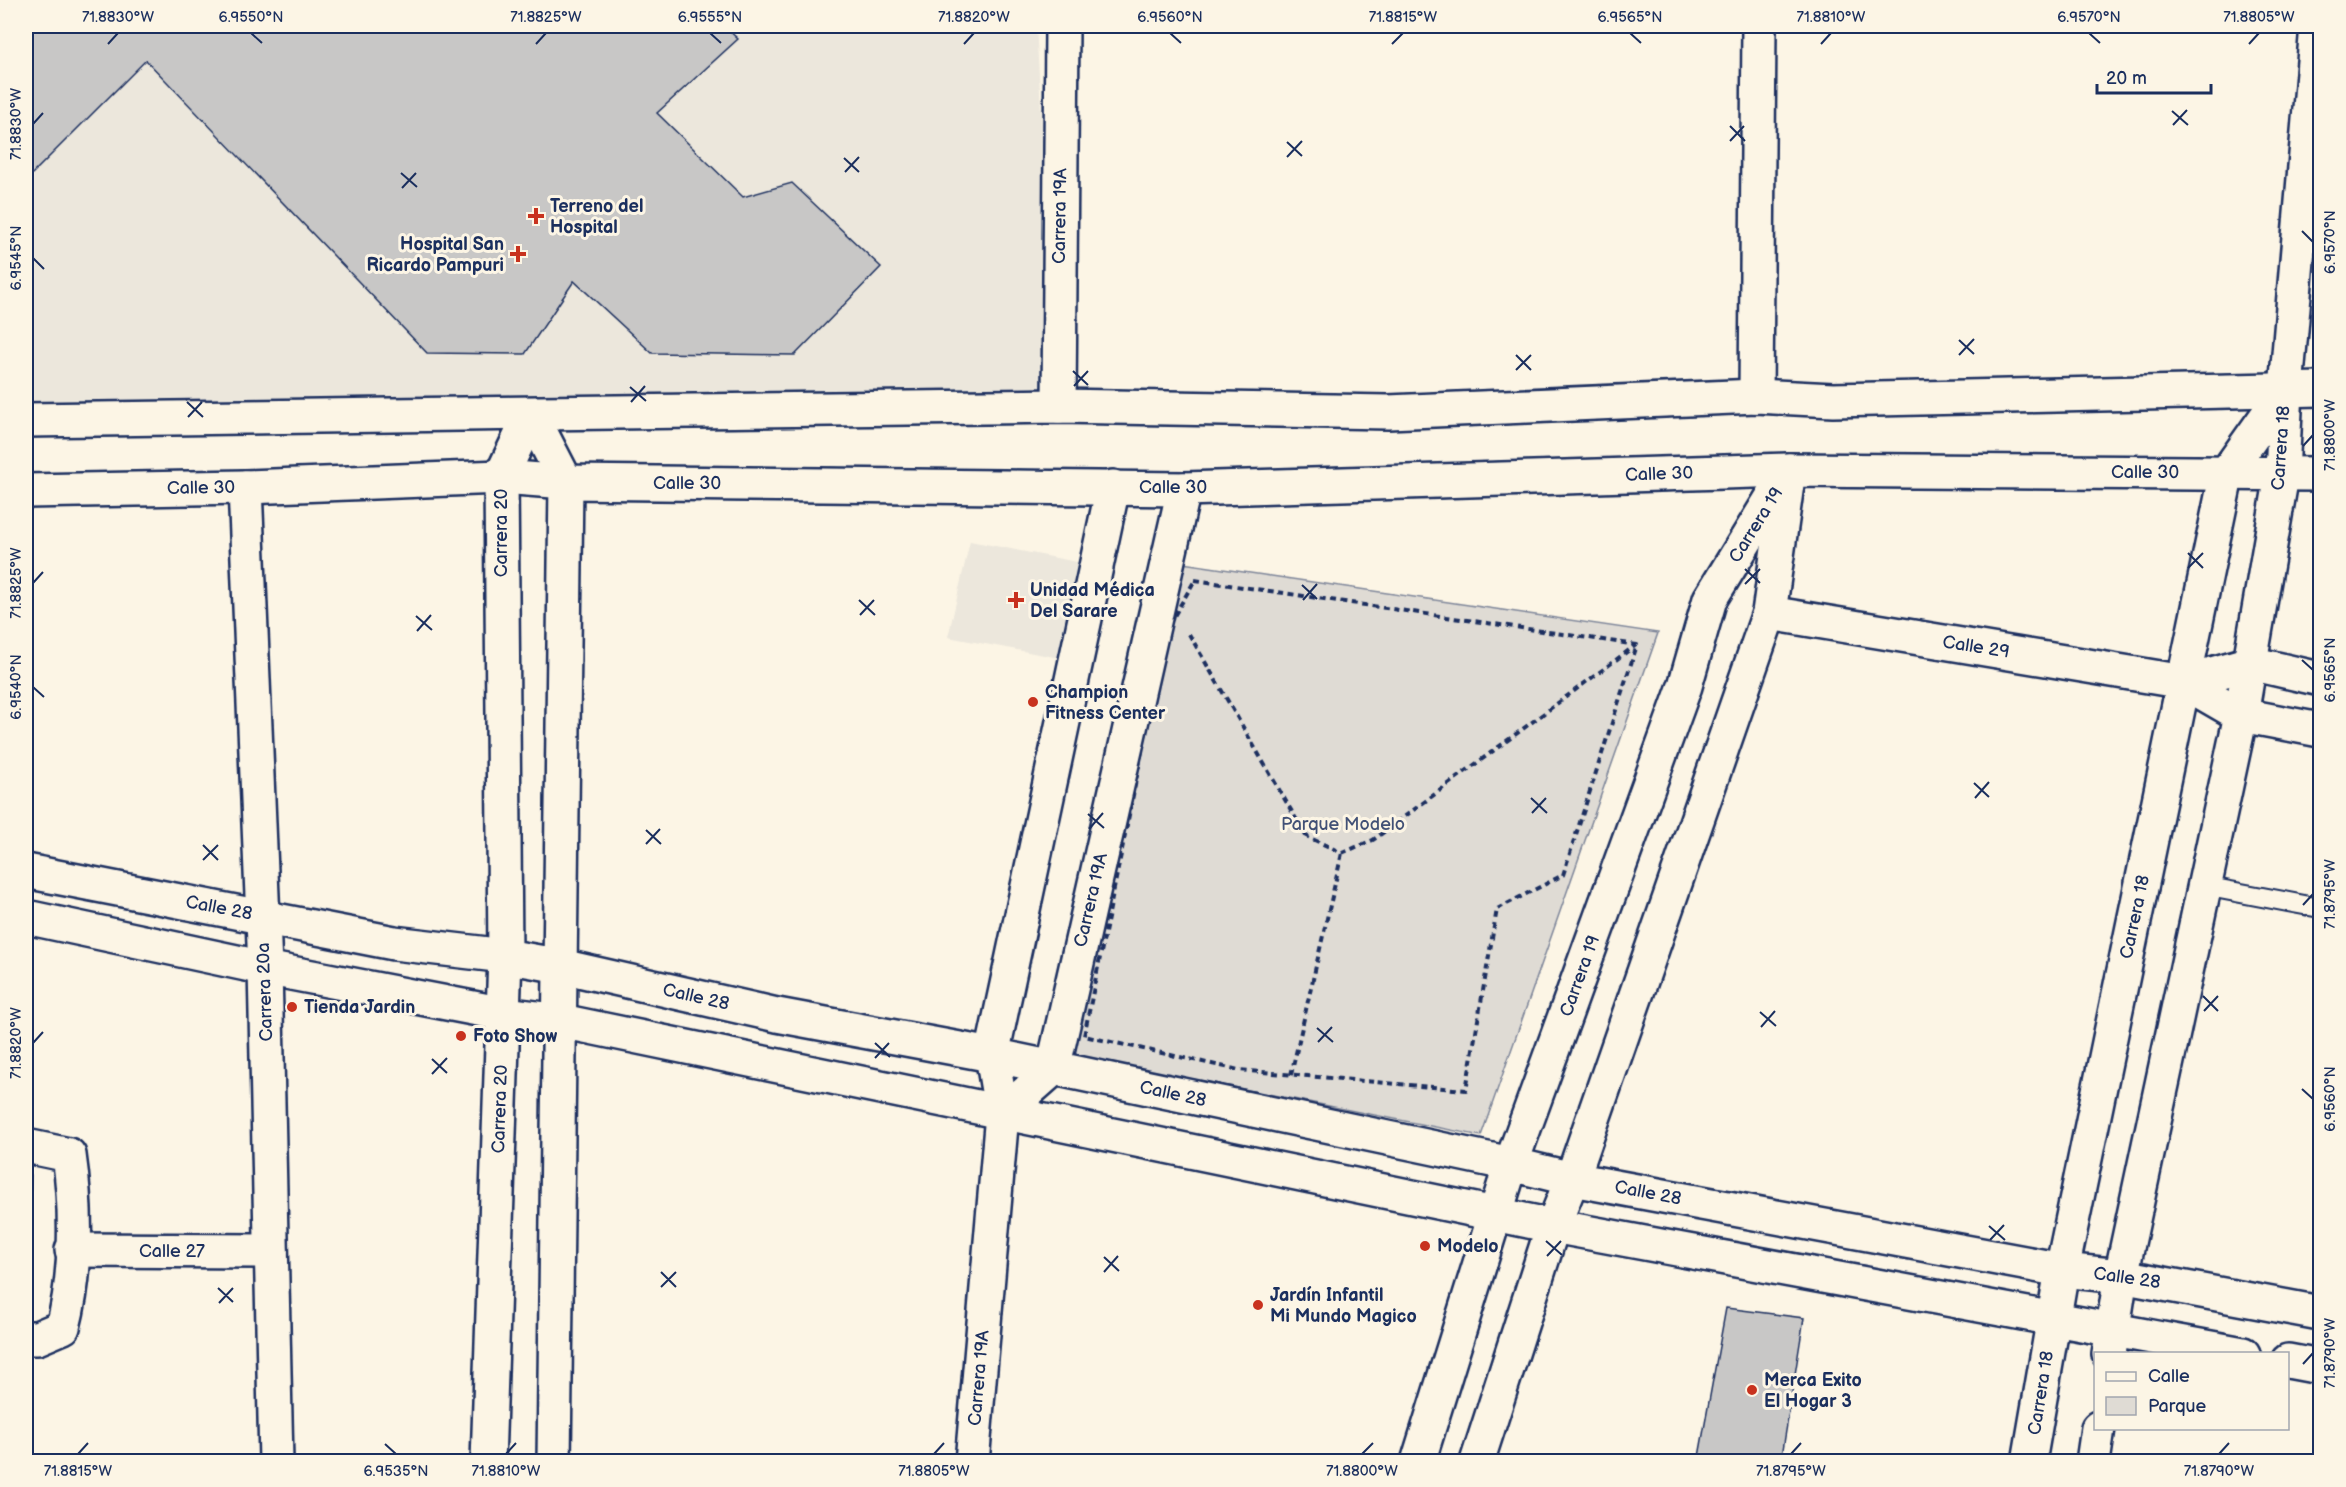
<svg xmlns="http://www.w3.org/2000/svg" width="2346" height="1487" font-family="'Balsamiq Sans',sans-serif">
	<rect width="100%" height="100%" fill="#fcf5e5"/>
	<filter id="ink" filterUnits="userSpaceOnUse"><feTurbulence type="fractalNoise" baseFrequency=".0167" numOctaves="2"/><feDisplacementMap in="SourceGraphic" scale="12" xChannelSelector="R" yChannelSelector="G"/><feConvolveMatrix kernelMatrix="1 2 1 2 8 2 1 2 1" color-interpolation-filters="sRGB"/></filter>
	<g filter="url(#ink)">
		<g fill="#ece7dc">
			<polygon points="26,26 1036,26 1059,406 26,419"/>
			<polygon points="970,541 1082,563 1065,659 948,637"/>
		</g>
		<g fill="#dfdbd4" stroke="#7d8599" stroke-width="1.5">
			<polygon points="1169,561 1658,633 1481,1136 1046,1050"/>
			<polygon points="26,1175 31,1175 26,1324"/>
		</g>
		<g fill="#c8c7c6" stroke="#1b2f5e" stroke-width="1.5">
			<polygon points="26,26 724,26 738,39 657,113 743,197 792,183 881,267 795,355 652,353 574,281 525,354 427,353 146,60 26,180"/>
			<polygon points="1726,1308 1804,1318 1781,1462 1698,1462"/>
		</g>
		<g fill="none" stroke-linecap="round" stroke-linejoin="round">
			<defs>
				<polyline id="lane" points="2204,886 2320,908"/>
				<g id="street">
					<polyline points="1756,396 1759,26"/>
					<polyline points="1059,406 1062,26"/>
					<polyline points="531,414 566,482 554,1462"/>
					<polyline points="245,487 265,968 276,1462"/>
					<polyline points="1769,613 2184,682 2241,715 2320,730"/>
					<polyline points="2184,682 2250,663 2320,679"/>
					<polyline points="26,871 394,943 505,956 561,966 777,1015 992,1055 1511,1164 1572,1179 2062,1270 2121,1276 2320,1313"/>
					<polyline points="26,917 265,968 504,1014 561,1021 1553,1226 2243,1354"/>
					<polyline points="1002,1114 1053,1069 1184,489"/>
					<path d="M 26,1146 L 69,1155 C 77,1210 77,1273 63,1327 L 37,1338 L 26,1338"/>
					<polyline points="72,1250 271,1251"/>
					<polyline points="2109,1354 2121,1276 2241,715 2282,475 2286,389 2317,26"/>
					<polyline points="2288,1361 2320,1367"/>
					<polyline points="488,1462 505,956 501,477 531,414"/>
					<polyline points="972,1462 1002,1114 992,1055 1113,487"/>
					<polyline points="1418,1462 1511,1164 1685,686 1710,599 1789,470"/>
					<polyline points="1477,1462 1553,1226 1572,1179 1769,613 1787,484"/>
					<polyline points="2029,1462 2062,1270 2227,472 2286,389"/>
					<polyline points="2093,1462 2098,1428"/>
				</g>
				<g id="secondary">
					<polyline points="26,420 1059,406 1388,412 1756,396 1833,400 2320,389"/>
					<polyline points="26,491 245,487 501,477 566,482 1184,489 1789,470 2320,474"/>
				</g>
			</defs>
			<use href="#lane" stroke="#1b2f5e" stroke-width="22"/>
			<use href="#street" stroke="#1b2f5e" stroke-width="38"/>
			<use href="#secondary" stroke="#1b2f5e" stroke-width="38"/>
			<g stroke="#1b2f5e" stroke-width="4" stroke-dasharray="6 4.5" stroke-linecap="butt">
				<polygon points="1195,580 1637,645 1563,875 1497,909 1466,1090 1239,1070 1084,1036 1167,628"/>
				<polyline points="1189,634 1306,836 1342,853 1373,840 1636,645"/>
				<polyline points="1291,1075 1342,853"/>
			</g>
			<use href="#lane" stroke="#fcf5e5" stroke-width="18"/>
			<use href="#street" stroke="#fcf5e5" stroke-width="33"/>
			<use href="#secondary" stroke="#fcf5e5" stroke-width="33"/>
		</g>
	</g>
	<path fill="none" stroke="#1b2f5e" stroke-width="2" d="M 251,33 L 262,43M 710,33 L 721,43M 1170,33 L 1181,43M 1630,33 L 1641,43M 2089,33 L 2100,43M 108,44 L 118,33M 536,44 L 546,33M 964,44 L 974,33M 1392,44 L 1403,33M 1821,44 L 1831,33M 2249,44 L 2259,33M 2172,111 L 2188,125M 33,124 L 43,113M 2173,125 L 2187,110M 1730,126 L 1745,141M 1730,141 L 1744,126M 1287,142 L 1302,156M 1287,157 L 1302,141M 844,158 L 859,172M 845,172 L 859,157M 401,173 L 417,187M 402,188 L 416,173M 2302,231 L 2313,242M 33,258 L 44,269M 1959,340 L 1974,354M 1516,355 L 1531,370M 1959,355 L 1974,339M 1516,370 L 1531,355M 1073,371 L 1088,385M 1074,386 L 1088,371M 630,387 L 646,401M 187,402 L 203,417M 631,402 L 645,386M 188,417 L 202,402M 2303,446 L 2313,435M 2188,553 L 2203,568M 2188,568 L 2203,553M 1745,569 L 1760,583M 33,583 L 43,572M 1745,584 L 1760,569M 1302,585 L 1317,599M 859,600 L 875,615M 1303,600 L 1317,584M 860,615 L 874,600M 416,616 L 432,630M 417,631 L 431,615M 2302,660 L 2313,670M 33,687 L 44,697M 1974,783 L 1989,797M 1531,798 L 1547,813M 1975,798 L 1989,782M 1532,813 L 1546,798M 1088,814 L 1104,828M 1089,829 L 1103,813M 646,830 L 661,844M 646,844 L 660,829M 203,845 L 218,860M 203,860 L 218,845M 2303,905 L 2313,894M 2203,996 L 2218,1011M 2204,1011 L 2218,996M 1760,1012 L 1776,1026M 1761,1027 L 1775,1011M 1317,1028 L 1333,1042M 1318,1042 L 1332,1027M 33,1043 L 43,1032M 875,1043 L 890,1057M 875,1058 L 889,1043M 432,1059 L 447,1073M 432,1074 L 447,1058M 2302,1089 L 2313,1099M 1989,1226 L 2005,1240M 1990,1240 L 2004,1225M 1546,1241 L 1562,1255M 1547,1256 L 1561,1241M 1104,1257 L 1119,1271M 661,1272 L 676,1287M 1104,1272 L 1118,1256M 661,1287 L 676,1272M 218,1288 L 233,1302M 219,1303 L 233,1288M 2303,1364 L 2313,1353M 385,1444 L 396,1454M 78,1454 L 88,1443M 506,1454 L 516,1443M 934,1454 L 944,1443M 1362,1454 L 1373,1443M 1791,1454 L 1801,1443M 2219,1454 L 2229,1443"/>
	<g fill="#c8321e" stroke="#fcf5e5" stroke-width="2">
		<path d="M533 207h6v6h6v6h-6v6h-6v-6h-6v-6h6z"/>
		<path d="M515 245h6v6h6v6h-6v6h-6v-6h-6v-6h6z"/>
		<path d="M1013 591h6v6h6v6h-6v6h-6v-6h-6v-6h6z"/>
		<circle cx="1033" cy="702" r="6"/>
		<circle cx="292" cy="1007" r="6"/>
		<circle cx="461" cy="1036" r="6"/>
		<circle cx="1425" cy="1246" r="6"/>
		<circle cx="1258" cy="1305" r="6"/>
		<circle cx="1752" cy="1390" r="6"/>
	</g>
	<g text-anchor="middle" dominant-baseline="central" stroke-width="6" stroke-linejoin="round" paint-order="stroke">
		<g font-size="18" font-weight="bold" fill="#1b2f5e" stroke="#fcf5e5" text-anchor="start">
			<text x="550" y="206">Terreno del<tspan x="550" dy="21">Hospital</tspan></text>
			<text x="504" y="244" text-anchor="end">Hospital San<tspan x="504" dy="21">Ricardo Pampuri</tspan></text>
			<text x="1030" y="590">Unidad Médica<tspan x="1030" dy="21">Del Sarare</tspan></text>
			<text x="1045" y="692">Champion<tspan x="1045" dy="21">Fitness Center</tspan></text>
			<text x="304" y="1007">Tienda Jardin</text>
			<text x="473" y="1036">Foto Show</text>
			<text x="1437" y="1246">Modelo</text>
			<text x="1270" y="1295">Jardín Infantil<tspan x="1270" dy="21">Mi Mundo Magico</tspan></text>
			<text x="1764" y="1380">Merca Exito<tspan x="1764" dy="21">El Hogar 3</tspan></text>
		</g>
		<g font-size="18" fill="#1b2f5e" stroke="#fcf5e5">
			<text transform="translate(1060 216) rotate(-89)">Carrera 19A</text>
			<text transform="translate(2281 448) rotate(-86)">Carrera 18</text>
			<text x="2145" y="472">Calle 30</text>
			<text transform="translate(1659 474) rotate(-2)">Calle 30</text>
			<text x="687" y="483">Calle 30</text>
			<text x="1173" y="487">Calle 30</text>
			<text transform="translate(201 488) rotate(-1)">Calle 30</text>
			<text transform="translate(1756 525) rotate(-58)">Carrera 19</text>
			<text transform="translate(501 533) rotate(-90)">Carrera 20</text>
			<text transform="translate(1976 647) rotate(9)">Calle 29</text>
			<text transform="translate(1091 900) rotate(-77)">Carrera 19A</text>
			<text transform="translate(219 908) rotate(11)">Calle 28</text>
			<text transform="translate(2135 917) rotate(-78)">Carrera 18</text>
			<text transform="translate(1580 976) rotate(-70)">Carrera 19</text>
			<text transform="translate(265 992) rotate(-92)">Carrera 20a</text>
			<text transform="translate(696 997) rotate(13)">Calle 28</text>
			<text transform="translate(1173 1094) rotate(12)">Calle 28</text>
			<text transform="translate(500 1109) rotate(-88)">Carrera 20</text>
			<text transform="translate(1648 1193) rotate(11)">Calle 28</text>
			<text x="172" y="1251">Calle 27</text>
			<text transform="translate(2127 1278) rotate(8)">Calle 28</text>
			<text transform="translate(979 1378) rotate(-85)">Carrera 19A</text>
			<text transform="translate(2041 1393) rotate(-81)">Carrera 18</text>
		</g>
		<g font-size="18" fill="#425176" stroke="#fcf5e5">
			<text x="1343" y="824">Parque Modelo</text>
		</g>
	</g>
	<rect width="2346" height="1487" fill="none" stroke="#fcf5e5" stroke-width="66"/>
	<rect x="2094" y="1352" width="195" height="78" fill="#fcf5e5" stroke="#a2a6af" stroke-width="1.5"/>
	<rect x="2106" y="1372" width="30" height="9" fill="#fcf5e5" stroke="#a2a6af" stroke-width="1.5"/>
	<text x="2148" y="1382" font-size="18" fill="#1b2f5e">Calle</text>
	<rect x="2106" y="1397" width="30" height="18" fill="#dfdbd4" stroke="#a2a6af" stroke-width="1.5"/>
	<text x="2148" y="1412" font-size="18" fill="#1b2f5e">Parque</text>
	<path d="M2097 84v9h114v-9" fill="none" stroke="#1b2f5e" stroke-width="3"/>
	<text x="2106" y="84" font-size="18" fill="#1b2f5e" stroke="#fcf5e5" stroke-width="4.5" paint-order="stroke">20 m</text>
	<rect x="33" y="33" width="2280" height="1421" fill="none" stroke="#1b2f5e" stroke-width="2"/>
	<g font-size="15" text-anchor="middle" fill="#1b2f5e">
		<text x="118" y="22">71.8830°W</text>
		<text x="251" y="22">6.9550°N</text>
		<text x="546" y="22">71.8825°W</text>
		<text x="710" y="22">6.9555°N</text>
		<text x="974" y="22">71.8820°W</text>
		<text x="1170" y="22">6.9560°N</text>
		<text x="1403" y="22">71.8815°W</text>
		<text x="1630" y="22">6.9565°N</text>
		<text x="1831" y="22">71.8810°W</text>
		<text x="2089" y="22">6.9570°N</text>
		<text x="2259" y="22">71.8805°W</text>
		<text transform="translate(16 124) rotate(-90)" y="5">71.8830°W</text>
		<text transform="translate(2330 242) rotate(-90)" y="5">6.9570°N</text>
		<text transform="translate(16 258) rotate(-90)" y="5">6.9545°N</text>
		<text transform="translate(2330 435) rotate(-90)" y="5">71.8800°W</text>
		<text transform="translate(16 583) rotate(-90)" y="5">71.8825°W</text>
		<text transform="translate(2330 670) rotate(-90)" y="5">6.9565°N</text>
		<text transform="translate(16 687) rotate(-90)" y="5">6.9540°N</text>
		<text transform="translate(2330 894) rotate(-90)" y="5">71.8795°W</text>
		<text transform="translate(16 1043) rotate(-90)" y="5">71.8820°W</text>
		<text transform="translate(2330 1099) rotate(-90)" y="5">6.9560°N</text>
		<text transform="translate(2330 1353) rotate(-90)" y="5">71.8790°W</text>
		<text x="78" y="1476">71.8815°W</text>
		<text x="396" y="1476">6.9535°N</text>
		<text x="506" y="1476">71.8810°W</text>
		<text x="934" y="1476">71.8805°W</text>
		<text x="1362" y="1476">71.8800°W</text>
		<text x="1791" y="1476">71.8795°W</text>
		<text x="2219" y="1476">71.8790°W</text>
	</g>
</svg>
